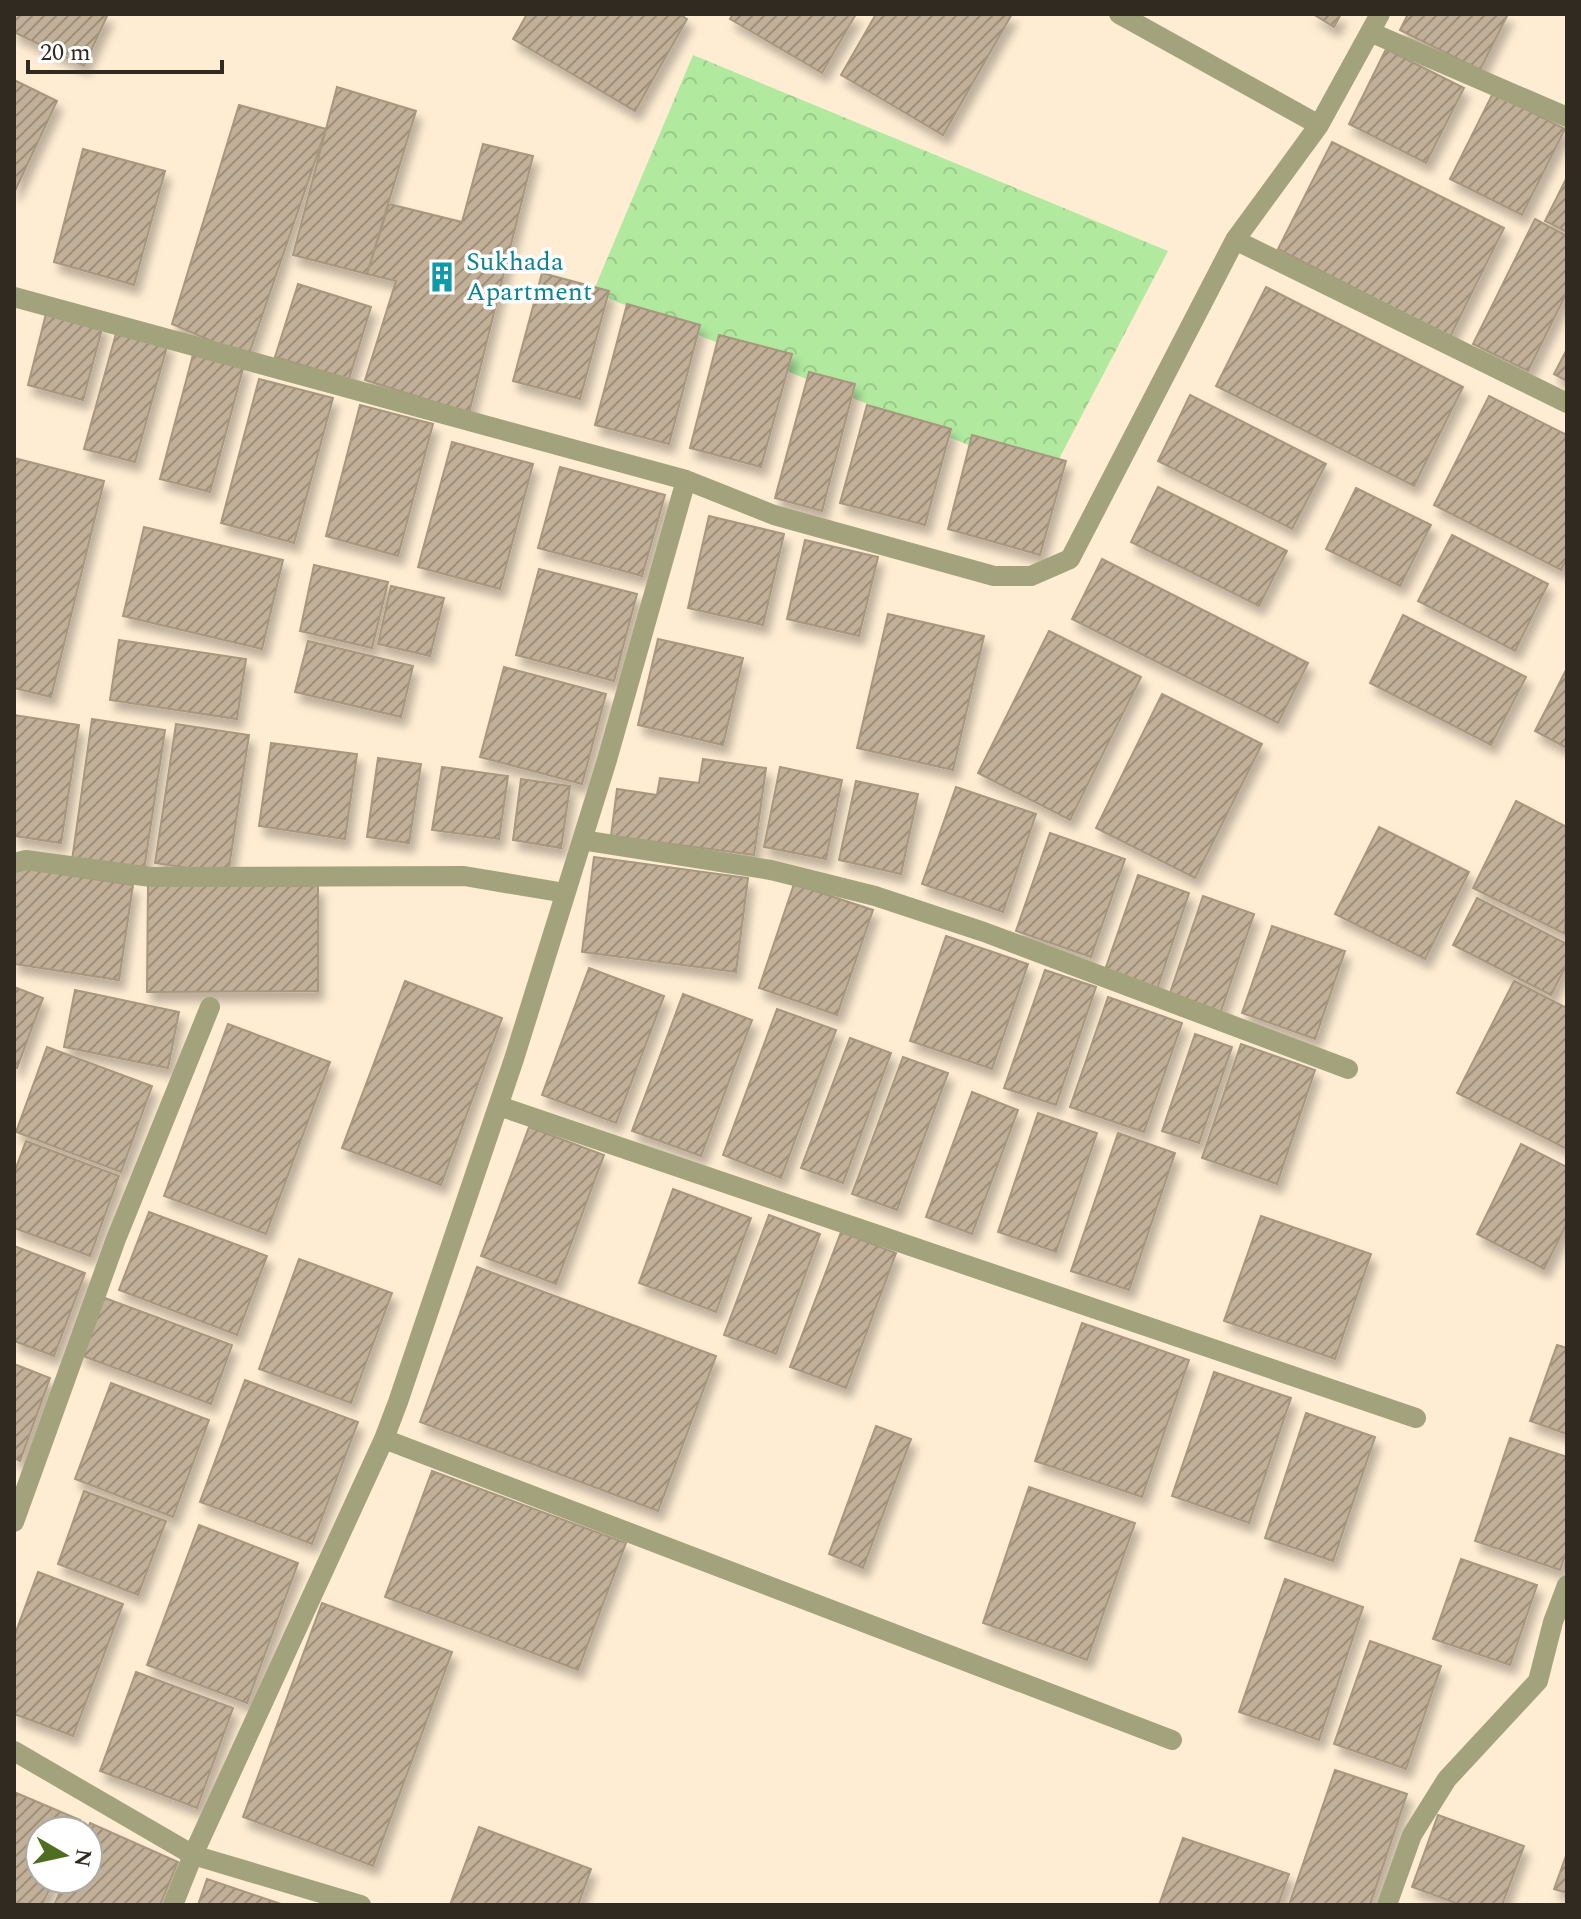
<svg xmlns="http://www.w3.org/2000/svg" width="1581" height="1919" font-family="Spectral,serif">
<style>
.park{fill:url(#park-crowns)}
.building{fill:url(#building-hatch);stroke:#a8977f;stroke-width:2;filter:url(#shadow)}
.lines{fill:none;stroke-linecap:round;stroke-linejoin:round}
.street{stroke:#a2a37d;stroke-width:20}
.labels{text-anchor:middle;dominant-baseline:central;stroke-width:7;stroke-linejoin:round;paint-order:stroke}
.culture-label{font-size:26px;fill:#0d838f;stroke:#fff;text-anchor:start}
</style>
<defs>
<pattern id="park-crowns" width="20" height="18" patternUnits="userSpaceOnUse" patternTransform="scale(2)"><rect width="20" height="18" fill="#b1e99f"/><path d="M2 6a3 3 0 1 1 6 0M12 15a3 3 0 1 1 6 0" fill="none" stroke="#99c889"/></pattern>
<pattern id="building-hatch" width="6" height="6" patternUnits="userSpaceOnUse" patternTransform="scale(2)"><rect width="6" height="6" fill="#c1af97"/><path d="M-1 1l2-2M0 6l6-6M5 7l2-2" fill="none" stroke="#9d8f7b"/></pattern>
<filter id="shadow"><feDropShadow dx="5" dy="9" stdDeviation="4" flood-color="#0004"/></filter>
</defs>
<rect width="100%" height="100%" fill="#ffedd3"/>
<path class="park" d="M 693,55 L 1168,251 L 1049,478 L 593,292 Z"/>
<path class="building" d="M 14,14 L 108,14 L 84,66 L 14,32 Z
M 527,14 L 679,14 L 687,19 L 635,111 L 513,39 Z
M 733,14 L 856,14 L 822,73 L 730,19 Z
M 876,14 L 1012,14 L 943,135 L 841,75 Z
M 1313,14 L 1341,14 L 1334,27 Z
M 1408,14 L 1508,14 L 1480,70 L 1400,30 Z
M 1386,49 L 1464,88 L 1426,163 L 1349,124 Z
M 14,80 L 57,101 L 14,193 Z
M 337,87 L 416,111 L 367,274 L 293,255 Z
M 1493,93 L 1565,129 L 1522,215 L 1450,179 Z
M 239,105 L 326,129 L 248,357 L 172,324 Z
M 1332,142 L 1504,228 L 1450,337 L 1278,249 Z
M 483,144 L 533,156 L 469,413 L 365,380 L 396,281 L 367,274 L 389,204 L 462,222 Z
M 83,149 L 165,171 L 134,285 L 54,262 Z
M 1567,177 L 1567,232 L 1545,221 Z
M 1535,219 L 1567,236 L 1567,292 L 1528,371 L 1473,344 Z
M 542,273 L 609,291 L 580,399 L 513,381 Z
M 298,284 L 371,307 L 349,379 L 275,357 Z
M 1266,287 L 1463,387 L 1414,486 L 1216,386 Z
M 627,304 L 700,325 L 669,444 L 595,425 Z
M 47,310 L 103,325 L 83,400 L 28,385 Z
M 117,330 L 168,343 L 135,462 L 84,449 Z
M 719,335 L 792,354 L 761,467 L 690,448 Z
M 1567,349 L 1567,381 L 1554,374 Z
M 194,351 L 244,365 L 210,492 L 160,479 Z
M 809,372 L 855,384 L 822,511 L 775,498 Z
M 259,379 L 333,398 L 294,543 L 221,523 Z
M 1190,395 L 1326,464 L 1292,529 L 1158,461 Z
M 1489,396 L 1567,435 L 1567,558 L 1561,570 L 1434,505 Z
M 360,405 L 433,424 L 398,556 L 326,536 Z
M 867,405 L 951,429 L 925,525 L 840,503 Z
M 972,435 L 1066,461 L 1040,555 L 948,529 Z
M 452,442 L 533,464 L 500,589 L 418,567 Z
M 14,458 L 104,481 L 51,697 L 14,688 Z
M 560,467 L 665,495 L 642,576 L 538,548 Z
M 1158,487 L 1287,551 L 1259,606 L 1131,542 Z
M 1356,488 L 1431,525 L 1400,586 L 1326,549 Z
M 709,516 L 784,534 L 763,625 L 688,608 Z
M 144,527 L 283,560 L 262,649 L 123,616 Z
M 1452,535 L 1548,584 L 1515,651 L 1418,601 Z
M 805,540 L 878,557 L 859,636 L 787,619 Z
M 1102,559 L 1308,663 L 1278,723 L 1072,619 Z
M 314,565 L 388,582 L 372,648 L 300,631 Z
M 539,569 L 637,594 L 614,681 L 516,655 Z
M 391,586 L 444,598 L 430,656 L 378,644 Z
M 888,614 L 984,636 L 953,770 L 857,748 Z
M 1403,615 L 1526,677 L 1491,745 L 1370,683 Z
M 1049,631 L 1141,677 L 1070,820 L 978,773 Z
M 658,639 L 743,658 L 723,745 L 638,725 Z
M 119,640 L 246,659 L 237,719 L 110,700 Z
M 308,641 L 413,666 L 401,717 L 295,692 Z
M 504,667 L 606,694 L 582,784 L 480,757 Z
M 1566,670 L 1567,671 L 1567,748 L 1535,731 Z
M 1162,694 L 1262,744 L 1195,878 L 1096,828 Z
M 14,715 L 79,725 L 61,843 L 14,836 Z
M 92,719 L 165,730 L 144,870 L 72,860 Z
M 176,724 L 249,735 L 228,874 L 155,863 Z
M 271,743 L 357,754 L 345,839 L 259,826 Z
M 378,758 L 421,764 L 409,843 L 367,837 Z
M 703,759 L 766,768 L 754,855 L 611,836 L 617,789 L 657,795 L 660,778 L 699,783 Z
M 442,767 L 508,776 L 499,839 L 432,830 Z
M 780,767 L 842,780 L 826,859 L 764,847 Z
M 521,779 L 570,786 L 561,848 L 513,840 Z
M 856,781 L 918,794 L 901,874 L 839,860 Z
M 956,787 L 1036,814 L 1003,912 L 922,884 Z
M 1516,801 L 1567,827 L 1565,934 L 1473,888 Z
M 1379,827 L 1469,872 L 1425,959 L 1335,914 Z
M 1050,833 L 1125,859 L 1091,957 L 1016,931 Z
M 594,857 L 748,878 L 736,972 L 582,952 Z
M 15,867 L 133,885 L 119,980 L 14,964 Z
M 1138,875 L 1189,893 L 1157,989 L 1105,970 Z
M 794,884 L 873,910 L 837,1015 L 759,988 Z
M 148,886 L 318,886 L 318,991 L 147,992 Z
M 1203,896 L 1254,914 L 1220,1014 L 1169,996 Z
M 1477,898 L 1567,944 L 1567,964 L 1551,995 L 1453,945 Z
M 1272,926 L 1345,951 L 1315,1039 L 1242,1013 Z
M 946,936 L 1028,964 L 992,1069 L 910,1041 Z
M 589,968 L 664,996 L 616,1123 L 542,1095 Z
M 1045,970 L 1096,987 L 1056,1105 L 1004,1088 Z
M 405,981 L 502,1018 L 441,1185 L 342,1148 Z
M 1514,981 L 1567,1008 L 1567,1149 L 1457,1093 Z
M 14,987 L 43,998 L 17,1068 L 14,1067 Z
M 75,990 L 179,1012 L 168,1068 L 64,1047 Z
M 683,994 L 752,1020 L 701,1156 L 632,1131 Z
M 1108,997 L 1182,1023 L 1144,1132 L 1070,1107 Z
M 777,1009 L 836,1030 L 781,1178 L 723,1155 Z
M 228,1024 L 330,1062 L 266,1234 L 164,1196 Z
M 1195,1034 L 1232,1047 L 1199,1143 L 1162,1131 Z
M 850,1038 L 891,1053 L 843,1183 L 801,1168 Z
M 1241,1044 L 1315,1070 L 1277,1184 L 1202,1158 Z
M 47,1047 L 152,1086 L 121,1172 L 16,1132 Z
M 903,1057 L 948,1073 L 897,1210 L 852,1194 Z
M 972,1092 L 1018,1110 L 972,1234 L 926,1217 Z
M 1038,1113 L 1097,1133 L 1056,1252 L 998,1232 Z
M 529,1127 L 604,1155 L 556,1284 L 481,1256 Z
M 1118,1133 L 1175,1153 L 1129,1290 L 1071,1271 Z
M 26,1141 L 119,1176 L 90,1256 L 14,1228 L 14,1173 Z
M 1521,1144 L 1567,1167 L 1567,1223 L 1544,1269 L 1477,1234 Z
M 673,1189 L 751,1218 L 716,1312 L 639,1283 Z
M 149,1212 L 267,1256 L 237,1335 L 119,1290 Z
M 769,1215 L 820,1234 L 776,1354 L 724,1335 Z
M 1261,1216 L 1371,1254 L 1335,1359 L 1224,1321 Z
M 841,1232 L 896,1253 L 846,1388 L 790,1367 Z
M 14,1246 L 85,1273 L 54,1356 L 14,1341 Z
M 299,1259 L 392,1293 L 351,1403 L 259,1369 Z
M 477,1267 L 716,1356 L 658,1511 L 420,1422 Z
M 102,1297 L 232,1345 L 211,1404 L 80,1355 Z
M 1082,1323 L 1189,1360 L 1142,1497 L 1035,1461 Z
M 1557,1345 L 1567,1348 L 1567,1434 L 1530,1421 Z
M 14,1364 L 50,1378 L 20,1461 L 14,1458 Z
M 1214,1372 L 1291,1398 L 1249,1523 L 1172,1496 Z
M 245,1380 L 358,1422 L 312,1544 L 200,1502 Z
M 111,1383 L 209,1420 L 173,1517 L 75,1479 Z
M 1306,1413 L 1375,1437 L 1333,1561 L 1265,1538 Z
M 876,1426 L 911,1439 L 863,1568 L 829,1554 Z
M 1510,1438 L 1567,1457 L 1567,1550 L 1560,1570 L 1475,1541 Z
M 432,1471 L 626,1543 L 578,1670 L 385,1597 Z
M 1029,1487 L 1135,1523 L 1087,1660 L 983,1623 Z
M 84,1491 L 166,1521 L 138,1595 L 58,1564 Z
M 199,1525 L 298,1563 L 247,1703 L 147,1665 Z
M 1461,1559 L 1537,1585 L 1510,1665 L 1433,1639 Z
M 38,1572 L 123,1604 L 73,1736 L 14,1714 L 14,1637 Z
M 1285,1579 L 1363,1607 L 1319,1740 L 1239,1712 Z
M 322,1603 L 452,1652 L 373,1866 L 243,1817 Z
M 1370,1641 L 1441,1666 L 1406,1769 L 1334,1744 Z
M 136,1672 L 233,1708 L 197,1808 L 100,1771 Z
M 1335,1770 L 1407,1794 L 1370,1905 L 1289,1905 Z
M 14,1792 L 80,1820 L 75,1831 L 40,1831 L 40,1879 L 54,1879 L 42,1905 L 14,1903 Z
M 1438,1815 L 1524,1846 L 1502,1905 L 1461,1905 L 1412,1887 Z
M 90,1823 L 178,1862 L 160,1905 L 54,1905 L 66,1879 L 88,1879 L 87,1831 Z
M 479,1827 L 591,1869 L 578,1905 L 450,1905 Z
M 1183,1838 L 1289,1874 L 1278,1905 L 1159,1905 Z
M 1567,1853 L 1567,1893 L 1554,1889 Z
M 207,1879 L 284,1905 L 198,1905 Z"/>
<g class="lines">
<path class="street" d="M 1119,14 L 1319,125
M 1370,32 L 1567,117
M 1235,240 L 1567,403
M 14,297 L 686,480 L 774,515 L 994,576 L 1031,576 L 1070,559 L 1235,240 L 1319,125 L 1380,14
M 582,840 L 771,870 L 875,896 L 984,932 L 1348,1069
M 14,863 L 26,860 L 151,877 L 464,876 L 565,893
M 499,1106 L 1416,1418
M 384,1439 L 1172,1740
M 14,1522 L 116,1239 L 210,1007
M 14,1751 L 193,1855 L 361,1905
M 173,1905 L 193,1855 L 384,1439 L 398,1402 L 514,1059 L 607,760 L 686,480
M 1387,1905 L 1412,1835 L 1447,1779 L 1538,1681 L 1553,1622 L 1567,1585"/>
</g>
<defs>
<g id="building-bare" transform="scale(2.4)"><path d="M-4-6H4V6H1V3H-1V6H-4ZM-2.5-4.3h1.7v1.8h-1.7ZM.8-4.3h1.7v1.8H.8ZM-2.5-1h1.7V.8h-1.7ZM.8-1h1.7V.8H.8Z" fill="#0f9aa8" stroke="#fff" stroke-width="2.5" paint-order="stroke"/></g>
</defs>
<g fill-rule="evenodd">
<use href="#building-bare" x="442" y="277"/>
</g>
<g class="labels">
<g class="culture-label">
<text x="466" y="262">Sukhada<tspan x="466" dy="30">Apartment</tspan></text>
</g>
</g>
<rect width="1581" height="1919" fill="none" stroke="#312a20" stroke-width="32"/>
<g transform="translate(64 1855) rotate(99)"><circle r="38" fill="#ffffff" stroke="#adaaa6" stroke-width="2"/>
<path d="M0-6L14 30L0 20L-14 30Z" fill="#506e22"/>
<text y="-12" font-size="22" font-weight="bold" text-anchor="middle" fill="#312a20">N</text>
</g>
<path d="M28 60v12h194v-12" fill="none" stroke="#312a20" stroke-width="4"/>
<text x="40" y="60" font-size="24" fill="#312a20" stroke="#ffffff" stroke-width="6" paint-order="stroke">20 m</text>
</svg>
